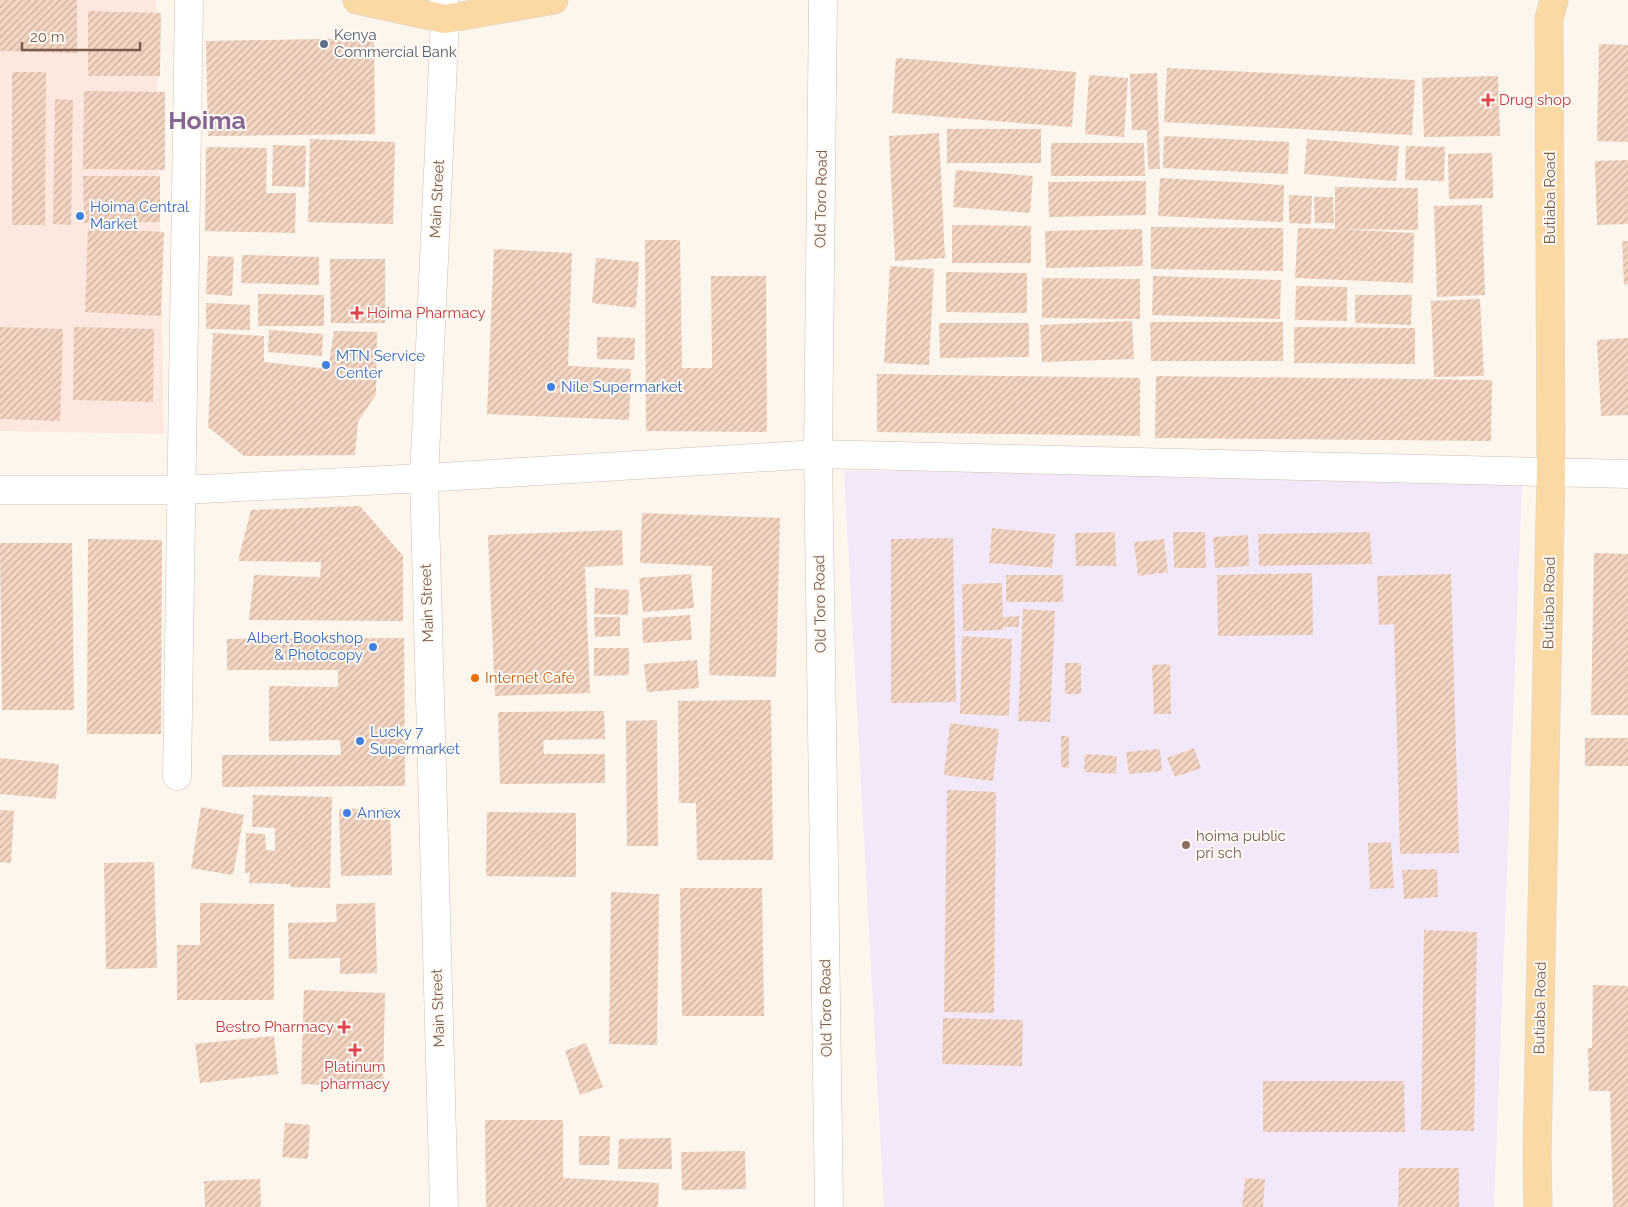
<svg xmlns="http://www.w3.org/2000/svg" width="1628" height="1207" font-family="Raleway,sans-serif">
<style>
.commercial{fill:#fde8e0}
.education{fill:#f3e8fa}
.building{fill:url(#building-hatch)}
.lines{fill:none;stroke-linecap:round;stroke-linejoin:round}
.minor-casing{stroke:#d1beb0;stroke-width:29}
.tertiary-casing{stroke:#d1beb0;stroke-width:29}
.primary-casing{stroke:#dad1cd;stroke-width:29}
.minor{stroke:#fff;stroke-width:28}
.tertiary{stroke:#fff;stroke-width:28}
.primary{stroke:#fbd9a5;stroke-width:28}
.service-dot{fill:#5c6f8a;stroke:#fffaf3;stroke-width:2}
.health-dot{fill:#e0444e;stroke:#fffaf3;stroke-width:2}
.shop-dot{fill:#3f7fe0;stroke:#fffaf3;stroke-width:2}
.food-dot{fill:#e8710a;stroke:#fffaf3;stroke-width:2}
.education-dot{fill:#8d6e63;stroke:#fffaf3;stroke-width:2}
.labels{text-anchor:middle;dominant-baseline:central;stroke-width:4;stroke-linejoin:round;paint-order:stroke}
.service-label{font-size:15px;fill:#4e5e75;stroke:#fffaf3;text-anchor:start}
.health-label{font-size:15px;fill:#be3a42;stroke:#fffaf3;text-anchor:start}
.street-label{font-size:15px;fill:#7a5c4d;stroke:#fffaf3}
.shop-label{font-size:15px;fill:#366cbe;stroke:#fffaf3;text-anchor:start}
.food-label{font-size:15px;fill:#c56008;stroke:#fffaf3;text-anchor:start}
.education-label{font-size:15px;fill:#785e54;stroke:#fffaf3;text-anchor:start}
.town-label{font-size:25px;font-weight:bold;fill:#846695;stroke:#fffaf3}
</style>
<defs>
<pattern id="building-hatch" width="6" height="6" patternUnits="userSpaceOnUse" patternTransform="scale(1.25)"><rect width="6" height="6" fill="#f3d5c3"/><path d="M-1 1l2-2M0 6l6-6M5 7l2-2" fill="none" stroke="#cab0a1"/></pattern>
</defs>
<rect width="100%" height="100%" fill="#fdf6ec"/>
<path class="commercial" d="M 0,0 L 156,0 L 164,434 L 0,431 Z"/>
<path class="education" d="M 1158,470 L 1522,484 L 1494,1207 L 884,1207 L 844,471 Z"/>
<path class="building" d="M 0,0 L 77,0 L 77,53 L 0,51 Z
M 88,11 L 161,13 L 160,76 L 88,76 Z
M 374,38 L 375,134 L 208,136 L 206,41 Z
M 1599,44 L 1628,45 L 1628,142 L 1597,141 Z
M 896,58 L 1076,72 L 1072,127 L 892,113 Z
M 1167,68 L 1415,80 L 1412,135 L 1164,122 Z
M 12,72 L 46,72 L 45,225 L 12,225 Z
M 1157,73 L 1160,169 L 1148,169 L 1147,130 L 1132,130 L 1130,74 Z
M 1089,75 L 1128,78 L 1124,137 L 1085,134 Z
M 1498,76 L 1500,136 L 1424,137 L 1422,78 Z
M 84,91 L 165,92 L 165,170 L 83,169 Z
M 55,99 L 73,100 L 71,225 L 53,224 Z
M 947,129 L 1041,129 L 1041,163 L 947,163 Z
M 939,133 L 945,258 L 895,261 L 889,136 Z
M 1164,136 L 1289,142 L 1288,174 L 1163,168 Z
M 310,139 L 395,142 L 393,224 L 308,222 Z
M 1307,139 L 1399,146 L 1396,181 L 1304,174 Z
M 1051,143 L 1144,143 L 1145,176 L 1051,176 Z
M 273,145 L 306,146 L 305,187 L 272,186 Z
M 1406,146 L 1445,147 L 1444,181 L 1405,180 Z
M 206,147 L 267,148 L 266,193 L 296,193 L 295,233 L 205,231 Z
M 1492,153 L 1493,198 L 1449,199 L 1448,154 Z
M 1628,160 L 1628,224 L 1597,225 L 1595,161 Z
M 956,170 L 1033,176 L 1030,213 L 953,207 Z
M 83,176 L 160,176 L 160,222 L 84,223 Z
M 1160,178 L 1284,185 L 1283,222 L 1158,216 Z
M 1146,181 L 1146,215 L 1049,217 L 1048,182 Z
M 1335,187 L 1418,188 L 1418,230 L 1338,229 L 1414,233 L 1413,283 L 1295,278 L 1298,228 L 1335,229 Z
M 1289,195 L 1312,196 L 1311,224 L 1289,223 Z
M 1314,197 L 1333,197 L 1334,223 L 1315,223 Z
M 1482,205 L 1485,295 L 1437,297 L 1434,206 Z
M 952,225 L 1031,226 L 1031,263 L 952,263 Z
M 1151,227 L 1283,228 L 1283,271 L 1151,269 Z
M 88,228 L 164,232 L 161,316 L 85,312 Z
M 1142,229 L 1143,266 L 1046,268 L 1045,231 Z
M 645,240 L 680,240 L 682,368 L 712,368 L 711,276 L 766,276 L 767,432 L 646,431 Z
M 1622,241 L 1628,241 L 1628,284 L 1624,285 Z
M 494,249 L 572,253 L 568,366 L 631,369 L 629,420 L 487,414 Z
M 242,255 L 319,257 L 319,285 L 241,283 Z
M 208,256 L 234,257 L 232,296 L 206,294 Z
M 596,258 L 639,262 L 636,308 L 592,303 Z
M 330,259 L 385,259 L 385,323 L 331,323 Z
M 890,266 L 934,269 L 929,365 L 884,363 Z
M 946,272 L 1027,273 L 1027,313 L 946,312 Z
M 1153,276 L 1281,280 L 1280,319 L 1152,315 Z
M 1042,278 L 1140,279 L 1140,319 L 1042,318 Z
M 1296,286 L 1347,287 L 1347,321 L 1295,320 Z
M 258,294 L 324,295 L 324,326 L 258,326 Z
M 1355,295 L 1412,295 L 1411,325 L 1355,323 Z
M 1480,299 L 1484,376 L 1434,377 L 1431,301 Z
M 206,303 L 250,305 L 250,330 L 206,329 Z
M 1132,321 L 1134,359 L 1042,362 L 1040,325 Z
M 1150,322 L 1283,322 L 1283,361 L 1151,361 Z
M 939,323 L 1029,323 L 1029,357 L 940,358 Z
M 0,327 L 63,329 L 60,421 L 0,419 Z
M 74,327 L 154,329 L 153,402 L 73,400 Z
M 1294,327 L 1415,328 L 1415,364 L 1294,363 Z
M 269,330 L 323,334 L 322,356 L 268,352 Z
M 334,331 L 377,332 L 376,394 L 358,422 L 355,455 L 244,456 L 208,427 L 213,333 L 264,336 L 264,362 L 328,369 Z
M 597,337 L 635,338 L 634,360 L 597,359 Z
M 1628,338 L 1628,415 L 1601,416 L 1597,340 Z
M 877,374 L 1140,378 L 1140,436 L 877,432 Z
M 1156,376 L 1492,380 L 1491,441 L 1155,438 Z
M 360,506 L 403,556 L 403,621 L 249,620 L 254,575 L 320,577 L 321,562 L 238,561 L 251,510 Z
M 642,513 L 780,518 L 776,677 L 709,675 L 712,566 L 640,563 Z
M 992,528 L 1055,534 L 1052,568 L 989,563 Z
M 622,530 L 623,565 L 585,567 L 590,693 L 495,696 L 488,535 Z
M 1115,532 L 1116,566 L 1076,566 L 1075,533 Z
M 1173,532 L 1205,532 L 1206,568 L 1174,568 Z
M 1370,532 L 1372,564 L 1259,566 L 1258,534 Z
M 1248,535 L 1249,566 L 1215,568 L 1213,537 Z
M 953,538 L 956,702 L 891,703 L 891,539 Z
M 88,539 L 162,540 L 161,734 L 87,734 Z
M 1164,539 L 1168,572 L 1138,576 L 1134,542 Z
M 0,543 L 72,543 L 74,710 L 2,710 Z
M 1594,553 L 1628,554 L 1628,715 L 1591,715 Z
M 1312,573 L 1313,635 L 1218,636 L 1217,575 Z
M 691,574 L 694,608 L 643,612 L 639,578 Z
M 1451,574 L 1459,853 L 1400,854 L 1394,624 L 1379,625 L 1377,576 Z
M 1006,575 L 1063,575 L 1063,602 L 1006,602 Z
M 1002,583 L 1003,617 L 1019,616 L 1019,627 L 1003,627 L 1003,630 L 963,631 L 962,584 Z
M 595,588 L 629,590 L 628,615 L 594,614 Z
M 1023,609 L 1055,611 L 1050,722 L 1018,721 Z
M 690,615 L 692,640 L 643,643 L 642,618 Z
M 594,617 L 620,617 L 620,636 L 595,637 Z
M 962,636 L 1012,639 L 1009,716 L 960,714 Z
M 404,638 L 405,786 L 222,787 L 222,755 L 341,755 L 340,740 L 269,741 L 269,686 L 338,687 L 338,670 L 227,670 L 227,639 Z
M 594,648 L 629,648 L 629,675 L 594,676 Z
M 697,660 L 699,688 L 647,692 L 644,664 Z
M 1065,663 L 1081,663 L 1081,694 L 1065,694 Z
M 1170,664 L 1171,714 L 1154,714 L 1152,665 Z
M 771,700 L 773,860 L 697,860 L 696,803 L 679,803 L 678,701 Z
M 604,711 L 605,739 L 543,740 L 544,754 L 605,754 L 605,783 L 500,784 L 498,712 Z
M 657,720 L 658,846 L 627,846 L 626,721 Z
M 950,723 L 999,729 L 993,781 L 944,775 Z
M 1061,736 L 1069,736 L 1069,768 L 1061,767 Z
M 1585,738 L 1628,738 L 1628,766 L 1585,766 Z
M 1194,748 L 1201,768 L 1175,777 L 1167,758 Z
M 1160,749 L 1162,771 L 1129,774 L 1126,752 Z
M 1085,754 L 1117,756 L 1116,774 L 1084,772 Z
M 0,758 L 59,764 L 56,799 L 0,794 Z
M 947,790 L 996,792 L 994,1013 L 944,1012 Z
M 253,795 L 332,797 L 330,888 L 291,887 L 290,884 L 249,883 L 250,873 L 245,873 L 246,833 L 265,834 L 266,850 L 275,851 L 275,828 L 252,827 Z
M 201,807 L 244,815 L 233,875 L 191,868 Z
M 390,808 L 392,875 L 341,876 L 339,809 Z
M 0,810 L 14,811 L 11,863 L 0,862 Z
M 487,812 L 576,813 L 576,877 L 486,876 Z
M 1391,842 L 1394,888 L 1370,889 L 1368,843 Z
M 154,862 L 157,968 L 106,969 L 104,863 Z
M 1437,869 L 1438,897 L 1404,899 L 1402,870 Z
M 680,888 L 762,888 L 764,1016 L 682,1016 Z
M 611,892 L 659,894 L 657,1045 L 609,1044 Z
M 200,903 L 274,904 L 274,1000 L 177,1000 L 177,945 L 200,945 Z
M 375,903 L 377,973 L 340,974 L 340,958 L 289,959 L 288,923 L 337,922 L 336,904 Z
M 1424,930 L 1477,932 L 1474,1131 L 1421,1130 Z
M 1593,985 L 1628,986 L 1628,1207 L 1613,1207 L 1610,1091 L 1589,1091 L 1588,1048 L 1592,1048 Z
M 304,990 L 385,993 L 383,1087 L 301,1084 Z
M 943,1018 L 1023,1020 L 1022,1066 L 942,1064 Z
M 274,1036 L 278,1074 L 200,1083 L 195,1044 Z
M 586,1043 L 603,1087 L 580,1095 L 565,1051 Z
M 1263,1081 L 1404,1081 L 1405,1132 L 1263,1132 Z
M 485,1120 L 563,1120 L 563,1178 L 659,1183 L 658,1207 L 486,1207 Z
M 285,1123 L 310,1125 L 308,1159 L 282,1157 Z
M 579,1136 L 610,1136 L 609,1165 L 579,1165 Z
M 671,1138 L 672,1169 L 618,1169 L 619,1139 Z
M 745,1151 L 746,1189 L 682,1190 L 681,1152 Z
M 1399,1168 L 1459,1168 L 1459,1207 L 1398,1207 Z
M 1245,1178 L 1265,1179 L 1263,1207 L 1242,1207 Z
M 260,1179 L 261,1207 L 205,1207 L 204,1181 Z"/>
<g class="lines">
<g class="minor-casing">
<path id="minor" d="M 823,0 L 818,454 L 829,1207
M 0,490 L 182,490 L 424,478 L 818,454 L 1628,474
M 177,776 L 189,0"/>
</g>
<g class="tertiary-casing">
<path id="tertiary" d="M 444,1207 L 424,478 L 445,19 L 444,0"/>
</g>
<g class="primary-casing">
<path id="primary" d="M 357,0 L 445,19 L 554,0
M 1538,1207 L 1537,1155 L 1551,471 L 1549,19 L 1554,0"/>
</g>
<use href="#minor" class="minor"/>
<use href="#tertiary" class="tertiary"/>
<use href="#primary" class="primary"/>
</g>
<circle class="service-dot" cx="324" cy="44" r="5"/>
<g class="health-dot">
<path d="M1485.5 92.5h5v5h5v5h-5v5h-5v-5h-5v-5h5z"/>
<path d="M354.5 305.5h5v5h5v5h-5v5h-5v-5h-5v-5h5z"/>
<path d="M341.5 1019.5h5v5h5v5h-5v5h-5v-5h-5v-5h5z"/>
<path d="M352.5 1042.5h5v5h5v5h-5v5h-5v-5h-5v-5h5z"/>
</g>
<g class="shop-dot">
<circle cx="80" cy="216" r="5"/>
<circle cx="326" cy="365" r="5"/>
<circle cx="551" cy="387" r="5"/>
<circle cx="373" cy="647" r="5"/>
<circle cx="360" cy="741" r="5"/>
<circle cx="347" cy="813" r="5"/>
</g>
<circle class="food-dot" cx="475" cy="678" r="5"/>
<circle class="education-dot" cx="1186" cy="845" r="5"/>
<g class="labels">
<g class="service-label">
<text x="334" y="35">Kenya<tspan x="334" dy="17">Commercial Bank</tspan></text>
</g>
<g class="health-label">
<text x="1499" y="100">Drug shop</text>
<text x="367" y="313">Hoima Pharmacy</text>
<text x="334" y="1027" text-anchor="end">Bestro Pharmacy</text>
<text x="355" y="1067" text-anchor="middle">Platinum<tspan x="355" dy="17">pharmacy</tspan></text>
</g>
<g class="street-label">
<text transform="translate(1550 198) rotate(-90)">Butiaba Road</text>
<text transform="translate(437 199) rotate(-87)">Main Street</text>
<text transform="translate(821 199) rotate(-89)">Old Toro Road</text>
<text transform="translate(427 603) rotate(-92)">Main Street</text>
<text transform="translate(1549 603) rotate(-89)">Butiaba Road</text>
<text transform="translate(820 604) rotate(-91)">Old Toro Road</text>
<text transform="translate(438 1008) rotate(-92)">Main Street</text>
<text transform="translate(826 1008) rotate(-91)">Old Toro Road</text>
<text transform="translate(1540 1008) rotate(-89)">Butiaba Road</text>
</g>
<g class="shop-label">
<text x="90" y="207">Hoima Central<tspan x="90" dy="17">Market</tspan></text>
<text x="336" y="356">MTN Service<tspan x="336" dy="17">Center</tspan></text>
<text x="561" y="387">Nile Supermarket</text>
<text x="363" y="638" text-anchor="end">Albert Bookshop<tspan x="363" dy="17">&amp; Photocopy</tspan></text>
<text x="370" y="732">Lucky 7<tspan x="370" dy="17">Supermarket</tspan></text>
<text x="357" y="813">Annex</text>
</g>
<g class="food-label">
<text x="485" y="678">Internet Café</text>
</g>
<g class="education-label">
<text x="1196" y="836">hoima public<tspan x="1196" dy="17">pri sch</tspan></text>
</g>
<g class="town-label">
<text x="207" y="120">Hoima</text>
</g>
</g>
<path d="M22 42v8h118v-8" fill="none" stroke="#7a5c4d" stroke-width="2.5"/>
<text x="30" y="42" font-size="15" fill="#7a5c4d" stroke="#fffaf3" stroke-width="4" paint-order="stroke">20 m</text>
</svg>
